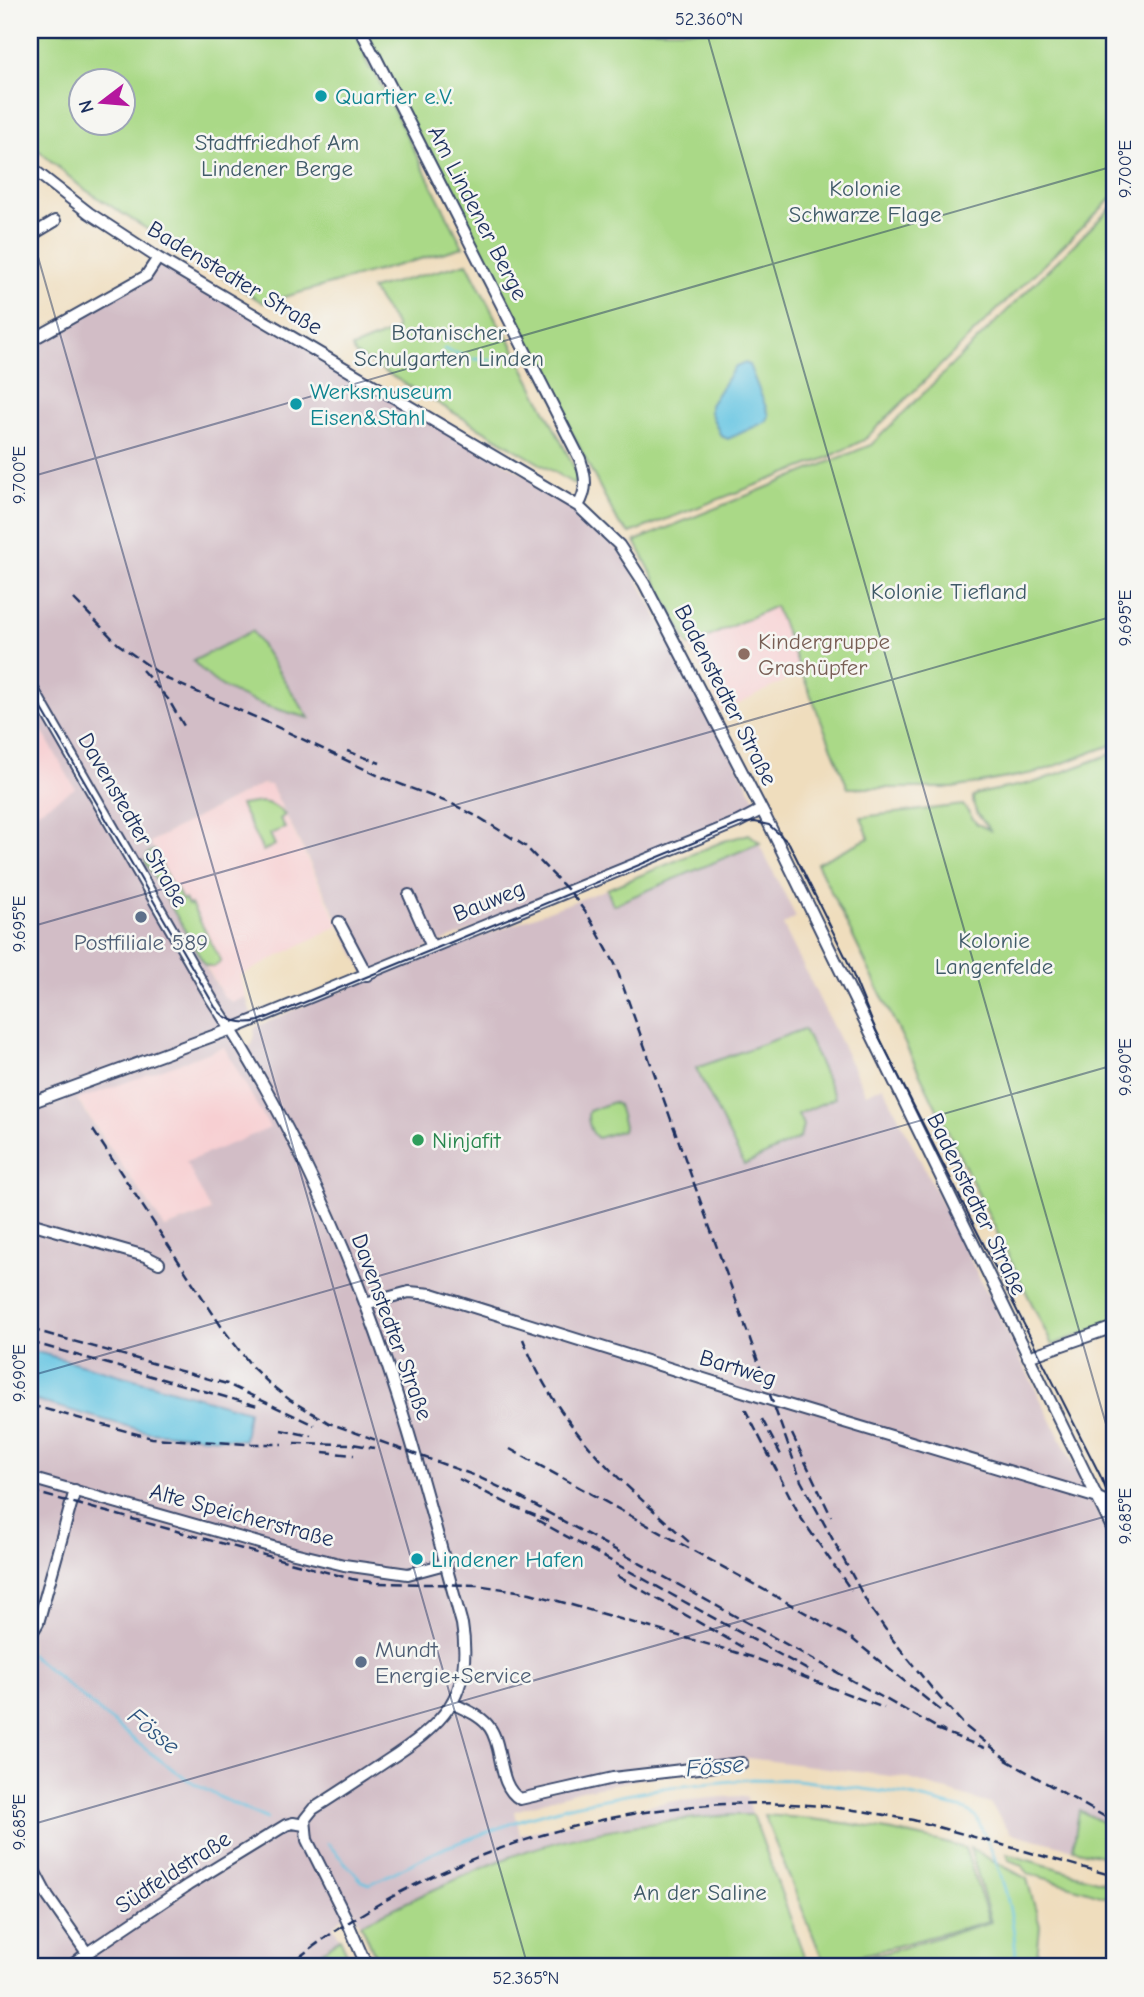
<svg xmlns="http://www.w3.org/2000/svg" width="1144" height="1997" font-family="'Comic Neue',sans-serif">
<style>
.built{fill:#f7cfd2}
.industrial{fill:#d2bdc6;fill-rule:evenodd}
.green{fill:#aad987;stroke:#628472;stroke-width:2;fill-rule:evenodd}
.water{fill:#64c4e2;stroke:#407aa0;stroke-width:2}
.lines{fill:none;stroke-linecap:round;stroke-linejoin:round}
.stream{stroke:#64c4e2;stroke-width:2.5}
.minor-casing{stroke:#3b496c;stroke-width:14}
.minor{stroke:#fff;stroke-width:10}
.tram{stroke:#1b2f5e;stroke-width:2}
.rail{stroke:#1b2f5e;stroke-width:2.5;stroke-dasharray:10 5;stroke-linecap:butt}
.ticks{fill:none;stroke:#1b2f5e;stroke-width:2;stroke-opacity:0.45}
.culture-dot{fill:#0f9aa8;stroke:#f6f6f2;stroke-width:2.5}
.education-dot{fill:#8d6e63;stroke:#f6f6f2;stroke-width:2.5}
.service-dot{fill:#5c6f8a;stroke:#f6f6f2;stroke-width:2.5}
.leisure-dot{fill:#2e9e5b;stroke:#f6f6f2;stroke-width:2.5}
.labels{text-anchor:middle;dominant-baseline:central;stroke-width:5;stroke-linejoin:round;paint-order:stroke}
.culture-label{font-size:23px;fill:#0d838f;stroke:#f6f6f2;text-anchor:start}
.park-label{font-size:23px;fill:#3f5a68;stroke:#f6f6f2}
.street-label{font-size:23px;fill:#1b2f5e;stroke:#f6f6f2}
.education-label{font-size:23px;fill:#785e54;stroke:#f6f6f2;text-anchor:start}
.service-label{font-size:23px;fill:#4e5e75;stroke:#f6f6f2}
.leisure-label{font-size:23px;fill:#27864d;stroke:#f6f6f2;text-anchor:start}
.water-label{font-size:24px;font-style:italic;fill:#2d547f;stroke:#f6f6f2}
.neatline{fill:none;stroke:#1b2f5e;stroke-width:2.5}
.ticks-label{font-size:18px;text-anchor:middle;fill:#1b2f5e}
</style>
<rect width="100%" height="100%" fill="#f6f6f2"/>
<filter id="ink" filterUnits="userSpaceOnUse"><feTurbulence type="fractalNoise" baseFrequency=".0143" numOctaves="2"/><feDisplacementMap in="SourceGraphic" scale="14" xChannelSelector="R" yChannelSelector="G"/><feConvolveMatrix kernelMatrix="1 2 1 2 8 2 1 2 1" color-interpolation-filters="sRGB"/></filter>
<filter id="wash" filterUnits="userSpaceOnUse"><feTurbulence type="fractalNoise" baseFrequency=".00686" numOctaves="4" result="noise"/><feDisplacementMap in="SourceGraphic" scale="28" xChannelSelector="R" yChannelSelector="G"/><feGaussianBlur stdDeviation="1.57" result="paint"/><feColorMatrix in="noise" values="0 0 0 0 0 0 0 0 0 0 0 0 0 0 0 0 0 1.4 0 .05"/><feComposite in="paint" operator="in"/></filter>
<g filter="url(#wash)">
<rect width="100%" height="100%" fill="#efddbd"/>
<path class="built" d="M 775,605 L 802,672 L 723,712 L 689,646 Z
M 30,710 L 76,789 L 30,816 Z
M 262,784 L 271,785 L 339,925 L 240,976 L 246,997 L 232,1002 L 224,997 L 206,965 L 221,960 L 191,904 L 188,905 L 173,889 L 150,842 Z
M 224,1047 L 271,1129 L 187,1162 L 211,1211 L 165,1228 L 77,1099 Z"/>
<path class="industrial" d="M 158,258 L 578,506 L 619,545 L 761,810 L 365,974 L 271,785 L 262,784 L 150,842 L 173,889 L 176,888 L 182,900 L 185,899 L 188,905 L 191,904 L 221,961 L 214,967 L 206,967 L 224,997 L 232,1002 L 246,997 L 253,1020 L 232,1030 L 243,1049 L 252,1045 L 255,1027 L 298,1008 L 429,956 L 607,889 L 724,841 L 749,834 L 756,838 L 796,917 L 783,925 L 866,1094 L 883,1086 L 1114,1545 L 1114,1828 L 1079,1810 L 1073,1849 L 1011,1833 L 990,1804 L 906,1778 L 748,1758 L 739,1767 L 656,1776 L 577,1791 L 515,1811 L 520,1834 L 667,1802 L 724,1797 L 746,1796 L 753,1815 L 671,1819 L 618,1827 L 556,1842 L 503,1859 L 361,1924 L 353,1910 L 333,1925 L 340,1938 L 301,1967 L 30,1967 L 30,816 L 75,788 L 30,710 L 30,341 L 146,276 ZM 224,1047 L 270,1128 L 186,1162 L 211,1211 L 165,1228 L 77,1100 Z"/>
<path class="green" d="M 30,30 L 354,30 L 366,54 L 365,58 L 370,69 L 373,69 L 463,247 L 263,303 L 81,187 L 30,143 ZM 80,80 L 122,80 L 122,122 L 80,122 Z
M 363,30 L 1104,30 L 1114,35 L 1114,196 L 864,440 L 827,458 L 630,533 L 619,524 Z
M 1114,205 L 1114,744 L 1039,772 L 953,788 L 848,788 L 775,606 L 689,646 L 635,541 L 871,445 Z
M 467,263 L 501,329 L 504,329 L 579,477 L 574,484 L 355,354 L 352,348 L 396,330 L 396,325 L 371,289 Z
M 252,631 L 309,718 C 278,710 244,701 217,683 C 208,677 201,669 193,661 Z
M 1114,753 L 1114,1322 L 1052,1345 L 817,863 L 869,838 L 861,817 L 963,805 L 977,824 L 990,830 C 983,820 972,812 973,797 L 977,794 L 1036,782 Z
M 261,802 C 271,803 278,807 285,815 L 280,819 L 285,828 L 270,834 L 275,845 L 263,851 L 240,805 Z
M 749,834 L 760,843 L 613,905 L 607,889 L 724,841 Z
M 154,850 L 173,889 L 176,888 L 182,900 L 185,899 L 188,905 L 191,904 L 221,961 L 214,967 L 205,965 L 145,862 L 148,853 Z
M 804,1029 L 835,1098 L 798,1114 L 803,1125 L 800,1138 L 744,1165 L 696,1068 Z
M 613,1102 L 618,1105 L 624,1126 L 623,1130 L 598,1138 C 591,1134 586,1119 589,1111 Z
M 1079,1810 L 1114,1828 L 1114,1859 L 1073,1849 Z
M 732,1815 L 753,1815 L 808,1967 L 380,1967 L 361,1924 C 407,1902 454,1879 502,1860 C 575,1831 654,1821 732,1815 Z
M 764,1815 C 836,1820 895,1829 965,1848 L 989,1921 L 825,1965 Z
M 970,1848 L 1027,1879 L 1040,1926 L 1036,1967 L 836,1967 L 991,1922 Z
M 1007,1854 L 1114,1885 L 1114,1899 L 1027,1873 L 1022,1865 L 1009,1860 Z
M 340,1938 L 353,1967 L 301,1967 Z"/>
<path class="water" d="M 745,363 L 749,365 L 769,415 L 767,421 L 728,439 L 721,436 L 710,412 L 710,405 L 734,368 Z
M 30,1350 L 248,1411 L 244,1440 L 148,1432 L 30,1399 Z"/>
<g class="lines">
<path class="stream" d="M 444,349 L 470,358
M 474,359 L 492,360
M 30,1654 L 144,1748 L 183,1777 L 217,1796 L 267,1819
M 327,1843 L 362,1881 L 370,1884 L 444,1848 L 526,1818 L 573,1805 L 663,1788 L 752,1779 L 798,1780 L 907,1795 L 967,1810 L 976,1817 C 1001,1865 1016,1914 1016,1967"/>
</g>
</g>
<g filter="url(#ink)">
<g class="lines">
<g class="minor-casing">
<path id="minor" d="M 361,30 L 372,52
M 374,54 L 580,459 C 586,477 588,489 578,506
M 30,167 L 89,213 L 158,258 L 578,506 L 619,545 L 644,583 L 766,818 L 1114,1532
M 30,236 L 55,221
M 30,341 L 146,276 L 158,258
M 30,684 L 212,1000 C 274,1094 325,1198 365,1303 C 405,1407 432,1516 462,1624 C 474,1697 442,1725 385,1762 C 361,1778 337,1794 313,1809 L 305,1819 L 307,1840 L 345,1916 L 367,1967
M 409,895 L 432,947
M 339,922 L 367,975
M 30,1103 L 232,1029 L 738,822 L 761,810
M 30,1223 L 145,1256 L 159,1263
M 365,1304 L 409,1292 L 432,1294 L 771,1400 L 1098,1498 L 1114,1505
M 1028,1357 L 1114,1327
M 30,1478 L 294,1553 L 344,1565 L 408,1574 L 445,1564
M 30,1636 L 38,1623 L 75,1490
M 452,1703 C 465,1710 481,1715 490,1728 C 504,1748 497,1786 520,1799 L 613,1778 L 742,1763
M 30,1863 L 48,1897 L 87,1953
M 70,1967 L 87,1953 L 188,1885 L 286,1825 L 293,1823 L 304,1825"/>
</g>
<use href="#minor" class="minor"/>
<path class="tram" d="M 30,688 L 215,1007 C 225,1021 242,1025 259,1021 L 739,824 L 755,822 L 769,825 L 789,843 L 847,960 L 876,1031 L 1100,1475 L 1114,1508"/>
<path class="rail" d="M 74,599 L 118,644 L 167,679 L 271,724 L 379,776 L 452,804 L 480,818 L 525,846 L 571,893 L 589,917 L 615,964 L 801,1481 L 869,1606 L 893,1640 L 934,1691 L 965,1726 L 1013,1764
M 142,670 L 168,699 L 184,726
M 347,751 L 380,763
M 93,1130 L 223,1329 L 253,1368 L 271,1385 L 290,1400 L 329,1423 L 476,1476 L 516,1495 L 945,1732
M 30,1329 L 227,1384 L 314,1425
M 523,1339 C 559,1430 618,1479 689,1542
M 30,1342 L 261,1407
M 30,1405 L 152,1438 L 246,1444 L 282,1444
M 745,1409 L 801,1518 L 851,1590
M 762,1419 L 782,1457
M 281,1430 L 312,1436
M 792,1434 L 831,1516
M 294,1443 L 353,1444 L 374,1448
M 510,1449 L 851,1638 L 940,1710
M 323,1452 L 354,1455
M 459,1479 L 510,1505 L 548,1521
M 30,1491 L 352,1579 L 377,1583 L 477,1585 L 530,1593 L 752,1657 L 884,1708
M 537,1520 L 813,1673
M 617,1576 L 742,1647
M 936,1729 L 985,1748
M 1006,1760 L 1114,1822
M 287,1967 C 427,1852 627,1792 808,1805 C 843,1807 879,1814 913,1820 L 1114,1876"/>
</g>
</g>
<path class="ticks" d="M 706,30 L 1114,1452M 30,229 L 528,1967M 30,477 L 1114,166M 30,927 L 1114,616M 30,1376 L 1114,1065M 30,1825 L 1114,1514M 1100,1967 L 1114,1963"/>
<g class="culture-dot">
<circle cx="321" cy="96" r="7"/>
<circle cx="296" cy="404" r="7"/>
<circle cx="417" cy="1559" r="7"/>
</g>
<circle class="education-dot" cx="744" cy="654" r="7"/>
<g class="service-dot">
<circle cx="141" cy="917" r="7"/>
<circle cx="361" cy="1662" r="7"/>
</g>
<circle class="leisure-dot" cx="418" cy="1140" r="7"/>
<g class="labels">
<g class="culture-label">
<text x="335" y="96">Quartier e.V.</text>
<text x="310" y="391">Werksmuseum<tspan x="310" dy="26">Eisen&amp;Stahl</tspan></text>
<text x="431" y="1559">Lindener Hafen</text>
</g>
<g class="park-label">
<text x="277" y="142">Stadtfriedhof Am<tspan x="277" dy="26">Lindener Berge</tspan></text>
<text x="865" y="188">Kolonie<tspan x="865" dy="26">Schwarze Flage</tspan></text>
<text x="449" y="332">Botanischer<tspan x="449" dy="26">Schulgarten Linden</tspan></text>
<text x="949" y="591">Kolonie Tiefland</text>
<text x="994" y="940">Kolonie<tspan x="994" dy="26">Langenfelde</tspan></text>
<text x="700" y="1892">An der Saline</text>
</g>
<g class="street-label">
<text transform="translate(478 213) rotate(63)">Am Lindener Berge</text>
<text transform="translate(235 278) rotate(31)">Badenstedter Straße</text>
<text transform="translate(726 695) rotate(63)">Badenstedter Straße</text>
<text transform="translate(133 820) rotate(60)">Davenstedter Straße</text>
<text transform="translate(489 901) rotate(-22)">Bauweg</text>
<text transform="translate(977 1204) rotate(64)">Badenstedter Straße</text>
<text transform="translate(392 1327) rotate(70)">Davenstedter Straße</text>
<text transform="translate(738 1368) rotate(17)">Bartweg</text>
<text transform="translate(242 1515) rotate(15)">Alte Speicherstraße</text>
<text transform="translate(173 1872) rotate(-33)">Südfeldstraße</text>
</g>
<g class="education-label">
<text x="758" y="641">Kindergruppe<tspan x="758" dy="26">Grashüpfer</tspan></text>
</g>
<g class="service-label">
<text x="141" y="942">Postfiliale 589</text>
<text x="375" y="1649" text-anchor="start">Mundt<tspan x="375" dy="26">Energie+Service</tspan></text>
</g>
<g class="leisure-label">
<text x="432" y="1140">Ninjafit</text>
</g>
<g class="water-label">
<text transform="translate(154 1731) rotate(39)">Fösse</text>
<text transform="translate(715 1766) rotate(-5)">Fösse</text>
</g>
</g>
<rect width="1144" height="1997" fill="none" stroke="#f6f6f2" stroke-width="77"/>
<g transform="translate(102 102) rotate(254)"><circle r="33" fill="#f6f6f2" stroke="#9ea6b7" stroke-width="2"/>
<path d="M0-5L12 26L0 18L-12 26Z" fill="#b5179e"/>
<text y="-10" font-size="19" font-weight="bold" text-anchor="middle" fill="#1b2f5e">N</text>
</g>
<rect x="38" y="38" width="1068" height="1920" class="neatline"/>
<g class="ticks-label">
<text x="709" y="25">52.360°N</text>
<text transform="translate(1125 169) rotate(-90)" y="6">9.700°E</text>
<text transform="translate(19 475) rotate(-90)" y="6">9.700°E</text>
<text transform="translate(1125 618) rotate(-90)" y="6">9.695°E</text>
<text transform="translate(19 924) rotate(-90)" y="6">9.695°E</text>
<text transform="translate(1125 1067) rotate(-90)" y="6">9.690°E</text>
<text transform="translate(19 1373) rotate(-90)" y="6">9.690°E</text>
<text transform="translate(1125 1516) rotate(-90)" y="6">9.685°E</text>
<text transform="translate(19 1822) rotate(-90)" y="6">9.685°E</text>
<text x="526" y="1984">52.365°N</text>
</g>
</svg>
